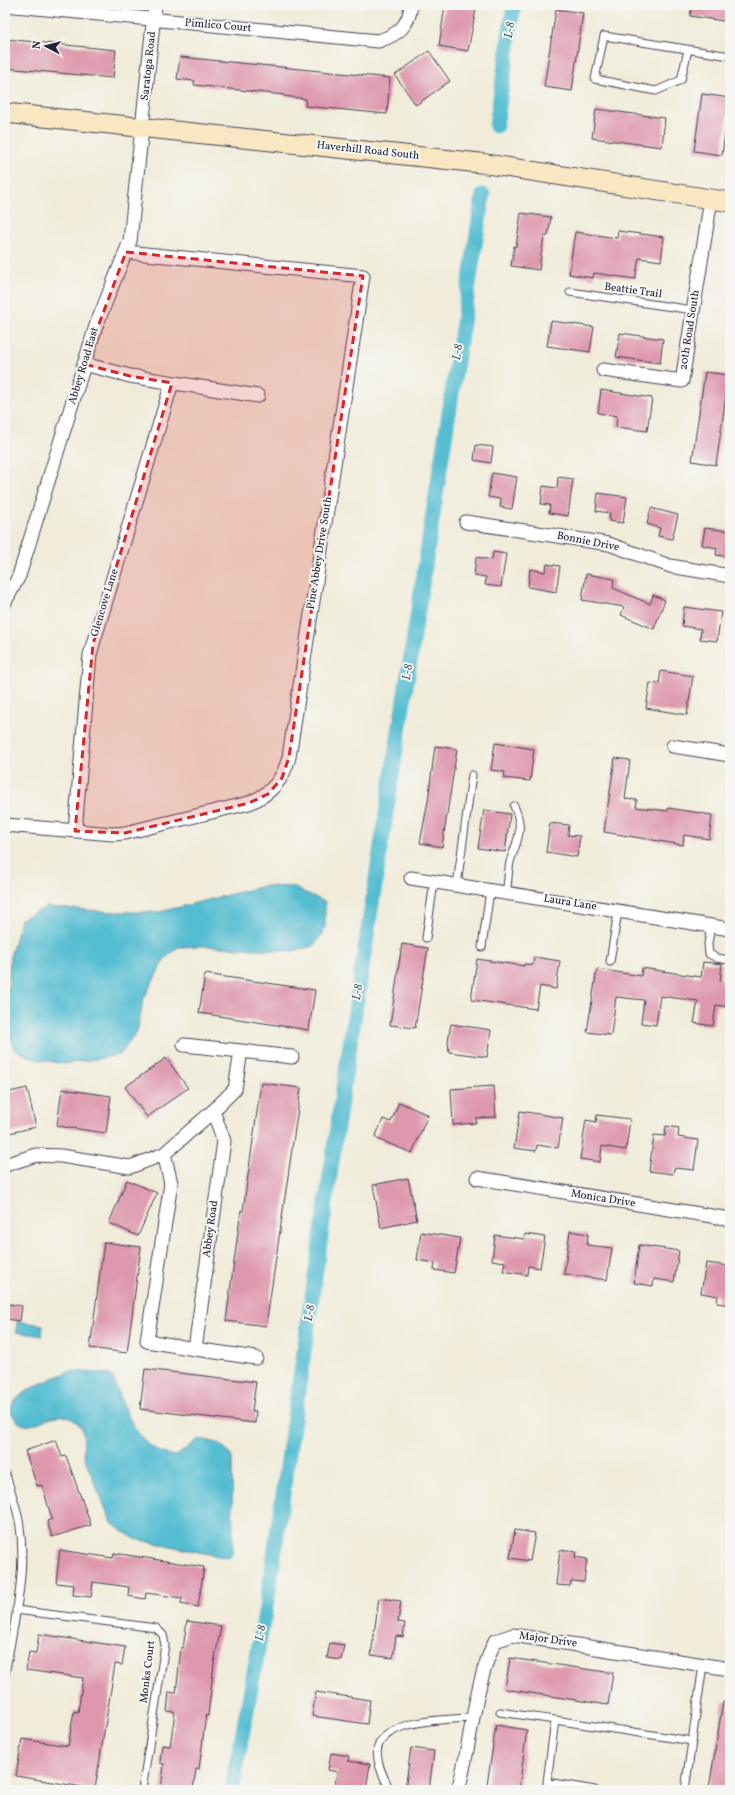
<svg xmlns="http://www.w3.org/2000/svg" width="735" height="1795" font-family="Vollkorn,serif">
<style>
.water{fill:#55bdd2;stroke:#3c7086}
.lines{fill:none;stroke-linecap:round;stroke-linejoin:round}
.canal{stroke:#55bdd2;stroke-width:15}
.building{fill:#de98ae}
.lane-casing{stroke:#414053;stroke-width:9}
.street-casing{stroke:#414053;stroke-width:15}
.secondary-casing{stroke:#414053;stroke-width:21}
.lane{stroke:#fff;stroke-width:7}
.street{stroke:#fff;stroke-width:13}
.secondary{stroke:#f9e7c3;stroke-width:19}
.marked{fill:#d62828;fill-opacity:0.2;stroke:#d62828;stroke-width:3;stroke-dasharray:8 5;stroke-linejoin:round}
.labels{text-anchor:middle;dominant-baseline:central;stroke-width:4;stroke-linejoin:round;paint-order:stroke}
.street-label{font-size:11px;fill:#22223b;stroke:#f6f6f2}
.water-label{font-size:12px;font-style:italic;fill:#345870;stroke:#f6f6f2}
</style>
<rect width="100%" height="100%" fill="#f6f6f2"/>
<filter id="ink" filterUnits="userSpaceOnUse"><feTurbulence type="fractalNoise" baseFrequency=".025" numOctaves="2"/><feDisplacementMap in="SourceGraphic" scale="8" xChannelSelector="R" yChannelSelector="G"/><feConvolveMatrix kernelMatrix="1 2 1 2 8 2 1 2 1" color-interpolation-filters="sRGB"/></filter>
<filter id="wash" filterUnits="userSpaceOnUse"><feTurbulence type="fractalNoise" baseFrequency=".012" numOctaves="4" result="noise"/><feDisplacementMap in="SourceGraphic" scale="16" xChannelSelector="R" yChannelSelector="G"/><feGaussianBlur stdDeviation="0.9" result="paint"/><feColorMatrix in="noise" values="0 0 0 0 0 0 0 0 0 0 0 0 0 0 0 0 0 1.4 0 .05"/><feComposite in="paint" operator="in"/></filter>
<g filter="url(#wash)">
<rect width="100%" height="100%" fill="#f1ecda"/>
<path class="water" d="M 263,886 L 293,887 L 325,902 L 325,929 L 314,946 L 292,951 L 204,946 L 178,947 L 164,960 L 144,998 L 137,1032 L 120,1055 L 65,1064 L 35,1059 L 14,1049 L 6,1021 L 10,957 L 21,919 L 47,907 L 116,912 L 160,912 Z
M 17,1321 L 43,1325 L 42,1336 L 16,1332 Z
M 71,1371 L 109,1374 L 113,1378 C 124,1408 138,1453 176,1456 L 199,1439 C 216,1442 223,1442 232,1458 L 233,1552 L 229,1558 L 135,1539 C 128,1534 118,1529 112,1523 C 110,1520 85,1460 84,1455 C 82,1442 88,1430 75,1421 C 47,1401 29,1448 10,1410 C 16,1390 53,1379 71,1371 Z"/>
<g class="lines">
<path class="canal" d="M 496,126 L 514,5
M 232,1790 L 267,1602 L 338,1121 L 483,195"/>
</g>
<g id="blocks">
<path class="building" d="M 445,5 L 476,9 L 468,51 L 439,46 Z
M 692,5 L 730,5 L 730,22 L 690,16 Z
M 556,9 L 583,13 L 572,91 L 544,87 Z
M 5,39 L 116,50 L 113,78 L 5,68 Z
M 429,51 L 450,81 L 416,105 L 395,75 Z
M 180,57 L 390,78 L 387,114 L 305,106 L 306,99 L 284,96 L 284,95 L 194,85 L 195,81 L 177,79 Z
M 702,94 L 730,98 L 722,155 L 694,151 Z
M 596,109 L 665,118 L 662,147 L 592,138 Z
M 521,213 L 551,217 L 548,236 L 544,236 L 539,270 L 511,266 L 514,246 L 516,246 Z
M 618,231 L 664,237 L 661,261 L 639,258 L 635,279 L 594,273 L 593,278 L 569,274 L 575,232 L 617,238 Z
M 551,321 L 594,327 L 590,352 L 547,346 Z
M 620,333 L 663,339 L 660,363 L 616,357 Z
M 705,372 L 729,375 L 716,465 L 692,461 Z
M 601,390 L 652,398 L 647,431 L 616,427 L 617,416 L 598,413 Z
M 476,445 L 493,447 L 491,463 L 474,460 Z
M 492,473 L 517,477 L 512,509 L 500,507 L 501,499 L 488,497 Z
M 558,477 L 573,479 L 568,516 L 549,513 L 550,505 L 541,504 L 543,486 L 557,488 Z
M 598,493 L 627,497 L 623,523 L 609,521 L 610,513 L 596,511 Z
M 651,508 L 678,515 L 672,539 L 658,536 L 660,528 L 647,524 Z
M 705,528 L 730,531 L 730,557 L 716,555 L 717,548 L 702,545 Z
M 493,552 L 506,554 L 501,587 L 485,585 L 486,577 L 474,575 L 476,557 L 492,560 Z
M 547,564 L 560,566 L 556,592 L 528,587 L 530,569 L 545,572 Z
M 586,574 L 614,579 L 613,588 L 650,604 L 653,595 L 665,600 L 654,629 L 621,615 L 624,607 L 582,600 Z
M 684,607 L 721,612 L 717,641 L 700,639 L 701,629 L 682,626 Z
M 661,671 L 693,676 L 687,715 L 646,708 L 650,683 L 659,684 Z
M 495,743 L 534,749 L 530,781 L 504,778 L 505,772 L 491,770 Z
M 435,746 L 457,749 L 442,847 L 420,843 L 428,801 Z
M 615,758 L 630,760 L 625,799 L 637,800 L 636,807 L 668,811 L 668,808 L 712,815 L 709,839 L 684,835 L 683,845 L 604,832 Z
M 484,810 L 510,814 L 505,852 L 478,848 Z
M 550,823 L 569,825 L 568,835 L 580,836 L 577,857 L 546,852 Z
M 402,944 L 428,948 L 415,1028 L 390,1025 Z
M 534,957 L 560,961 L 556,989 L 540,986 L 536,1009 L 471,1000 L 477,959 L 524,966 L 524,964 L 533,965 Z
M 703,962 L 722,964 L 720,981 L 730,983 L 730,1007 L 716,1005 L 713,1026 L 694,1023 L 698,1001 L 660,996 L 656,1025 L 641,1023 L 644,1000 L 616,997 L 611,1035 L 587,1032 L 597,969 L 641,976 L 642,968 L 701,977 Z
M 205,974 L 315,990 L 309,1030 L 199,1013 Z
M 451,1024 L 491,1030 L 487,1057 L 449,1052 L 448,1041 Z
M 166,1058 L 188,1088 L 147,1117 L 125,1087 Z
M 261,1083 L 301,1088 L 266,1326 L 226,1321 L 241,1210 L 243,1211 Z
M 494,1086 L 496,1117 L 476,1118 L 476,1123 L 453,1125 L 451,1089 Z
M 27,1088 L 36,1127 L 5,1134 L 5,1093 Z
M 62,1089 L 111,1096 L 106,1133 L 57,1126 Z
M 399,1102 L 428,1115 L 412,1153 L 375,1138 L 383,1119 L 391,1122 Z
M 520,1111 L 563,1118 L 558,1148 L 537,1145 L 536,1151 L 514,1148 Z
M 597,1115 L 630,1119 L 626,1150 L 602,1146 L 600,1162 L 580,1159 L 586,1120 L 596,1122 Z
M 666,1126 L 679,1128 L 678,1137 L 698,1140 L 694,1170 L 674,1168 L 673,1174 L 649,1171 L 654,1135 L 665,1136 Z
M 408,1178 L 417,1220 L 381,1228 L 373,1185 Z
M 127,1180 L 157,1193 L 138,1236 L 109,1223 Z
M 570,1231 L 588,1234 L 587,1245 L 612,1248 L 607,1280 L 564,1274 Z
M 421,1232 L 460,1238 L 454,1273 L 434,1270 L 435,1263 L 417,1260 Z
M 525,1234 L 545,1237 L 540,1268 L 528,1266 L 527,1275 L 503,1271 L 505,1262 L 492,1260 L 495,1235 L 524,1239 Z
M 104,1242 L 141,1247 L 127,1353 L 90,1348 Z
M 639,1245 L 679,1251 L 674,1282 L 654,1279 L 653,1286 L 634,1283 Z
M 706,1263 L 730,1266 L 730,1305 L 717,1303 L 718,1296 L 701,1293 Z
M 8,1304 L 22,1306 L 20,1321 L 6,1319 Z
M 145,1369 L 256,1382 L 252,1411 L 256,1411 L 255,1423 L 140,1409 Z
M 56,1440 L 62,1457 L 66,1456 L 91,1525 L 52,1537 L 47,1521 L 52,1519 L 42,1485 L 37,1486 L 25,1451 Z
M 515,1530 L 535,1533 L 530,1561 L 510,1558 Z
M 60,1550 L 113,1558 L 114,1553 L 204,1567 L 198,1607 L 181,1604 L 182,1598 L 146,1593 L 145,1599 L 128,1596 L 129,1587 L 93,1582 L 91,1597 L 73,1595 L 74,1585 L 56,1583 Z
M 560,1550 L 576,1552 L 575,1557 L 587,1559 L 584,1582 L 571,1581 L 570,1586 L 556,1585 Z
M 379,1598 L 401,1601 L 398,1622 L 405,1623 L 403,1637 L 396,1636 L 393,1658 L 371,1655 Z
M 187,1621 L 221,1626 L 214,1663 L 208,1716 L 206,1715 L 199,1769 L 196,1769 L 193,1790 L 161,1790 L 164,1764 L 160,1763 L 162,1745 L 170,1746 L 175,1712 L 167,1711 L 169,1692 L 176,1693 L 181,1647 L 183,1648 Z
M 39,1634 L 125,1647 L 122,1665 L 115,1664 L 95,1789 L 16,1776 L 22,1739 L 68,1746 L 74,1711 L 78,1712 L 83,1678 L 26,1670 L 29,1652 L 36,1653 Z
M 330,1643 L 344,1645 L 341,1660 L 327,1658 Z
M 510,1658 L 613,1673 L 608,1705 L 505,1689 Z
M 316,1692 L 370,1700 L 367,1724 L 312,1716 Z
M 723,1702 L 730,1702 L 730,1790 L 709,1788 Z
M 496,1725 L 527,1730 L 519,1789 L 487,1785 Z
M 411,1748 L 434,1751 L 429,1790 L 405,1790 Z
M 331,1753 L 349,1756 L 348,1761 L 370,1764 L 366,1790 L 334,1790 L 337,1772 L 328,1770 Z"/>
</g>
</g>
<g filter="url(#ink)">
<use href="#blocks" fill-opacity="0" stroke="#414053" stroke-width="1"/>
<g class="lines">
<g class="lane-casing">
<path id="lane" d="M 688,50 L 681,80 L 656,91 L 595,79 L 604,36 L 730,56
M 570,292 L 693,310
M 457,885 L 472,775
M 506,893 C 508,883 508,872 510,862 C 517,840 525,830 514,806
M 711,926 L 708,944 L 709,954 L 717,958 L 730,960
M 426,938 L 434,882
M 482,947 L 490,891
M 610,962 L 618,911
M 5,1473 C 11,1490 17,1507 20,1526 C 27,1575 13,1627 5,1675
M 16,1610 L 156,1628 L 163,1635 L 165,1645 L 142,1790
M 500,1712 L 555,1720
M 390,1790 C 384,1778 373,1757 379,1744 C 392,1719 450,1719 474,1718
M 595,1790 L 547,1782 L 555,1720 L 692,1741
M 685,1790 L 703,1665"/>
</g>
<g class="street-casing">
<path id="street" d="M 5,5 L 378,41 C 398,35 409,26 411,5
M 84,364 L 130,376 L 258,396
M 603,370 L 682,381 L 711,199
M 466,522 L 609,544 L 670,566 L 730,576
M 5,602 L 19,576 L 96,326 L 130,241 L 155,5
M 673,746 L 730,755
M 5,825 L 113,834 L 125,833 L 249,803 C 271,794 283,780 289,757 L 363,276 L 126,252
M 75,831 L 90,655 L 93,644 L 172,383
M 411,878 L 730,929
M 184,1045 L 241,1051
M 213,1111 L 235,1089 L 241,1051 L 292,1057
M 5,1165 L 36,1155 L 61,1156 L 130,1167 L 164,1154 L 213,1111 L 224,1141 L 195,1349 L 147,1341 L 171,1183 L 164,1154
M 477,1178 L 730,1219
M 195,1349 L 256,1358
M 458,1790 C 472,1741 473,1688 495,1641 L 513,1635 L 730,1669"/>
</g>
<g class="secondary-casing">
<path id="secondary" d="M 5,113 L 480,163 L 730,202"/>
</g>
<use href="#lane" class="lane"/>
<use href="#street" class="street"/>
<use href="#secondary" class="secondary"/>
</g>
</g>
<path class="marked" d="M 126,252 L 363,276 L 289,757 L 282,778 L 268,794 L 249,803 L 125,833 L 75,831 L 93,644 L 172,383 L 130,376 L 84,364 Z"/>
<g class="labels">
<g class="street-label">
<text transform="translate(218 26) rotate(5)">Pimlico Court</text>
<text transform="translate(149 66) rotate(-84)">Saratoga Road</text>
<text transform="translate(368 151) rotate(6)">Haverhill Road South</text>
<text transform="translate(633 291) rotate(8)">Beattie Trail</text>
<text transform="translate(690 330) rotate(-81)">20th Road South</text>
<text transform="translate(84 366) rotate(-73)">Abbey Road East</text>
<text transform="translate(588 542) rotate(11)">Bonnie Drive</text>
<text transform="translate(320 553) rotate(-81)">Pine Abbey Drive South</text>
<text transform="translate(105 603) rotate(-73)">Glencove Lane</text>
<text transform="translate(570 903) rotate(9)">Laura Lane</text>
<text transform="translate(603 1199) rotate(9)">Monica Drive</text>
<text transform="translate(211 1229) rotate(-82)">Abbey Road</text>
<text transform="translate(548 1640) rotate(8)">Major Drive</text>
<text transform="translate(148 1672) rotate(-83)">Monks Court</text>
</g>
<g class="water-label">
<text transform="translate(510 30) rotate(-82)">L-8</text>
<text transform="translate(458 352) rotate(-81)">L-8</text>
<text transform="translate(408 672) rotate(-81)">L-8</text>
<text transform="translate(358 992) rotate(-81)">L-8</text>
<text transform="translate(310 1313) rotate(-82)">L-8</text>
<text transform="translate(261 1633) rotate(-79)">L-8</text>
</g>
</g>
<rect width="735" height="1795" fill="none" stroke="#f6f6f2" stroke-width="20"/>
<g transform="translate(46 46) rotate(277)" stroke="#f6f6f2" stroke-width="3" paint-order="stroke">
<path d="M0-3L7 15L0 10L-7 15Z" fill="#22223b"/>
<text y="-6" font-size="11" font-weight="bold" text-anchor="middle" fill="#22223b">N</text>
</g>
</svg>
